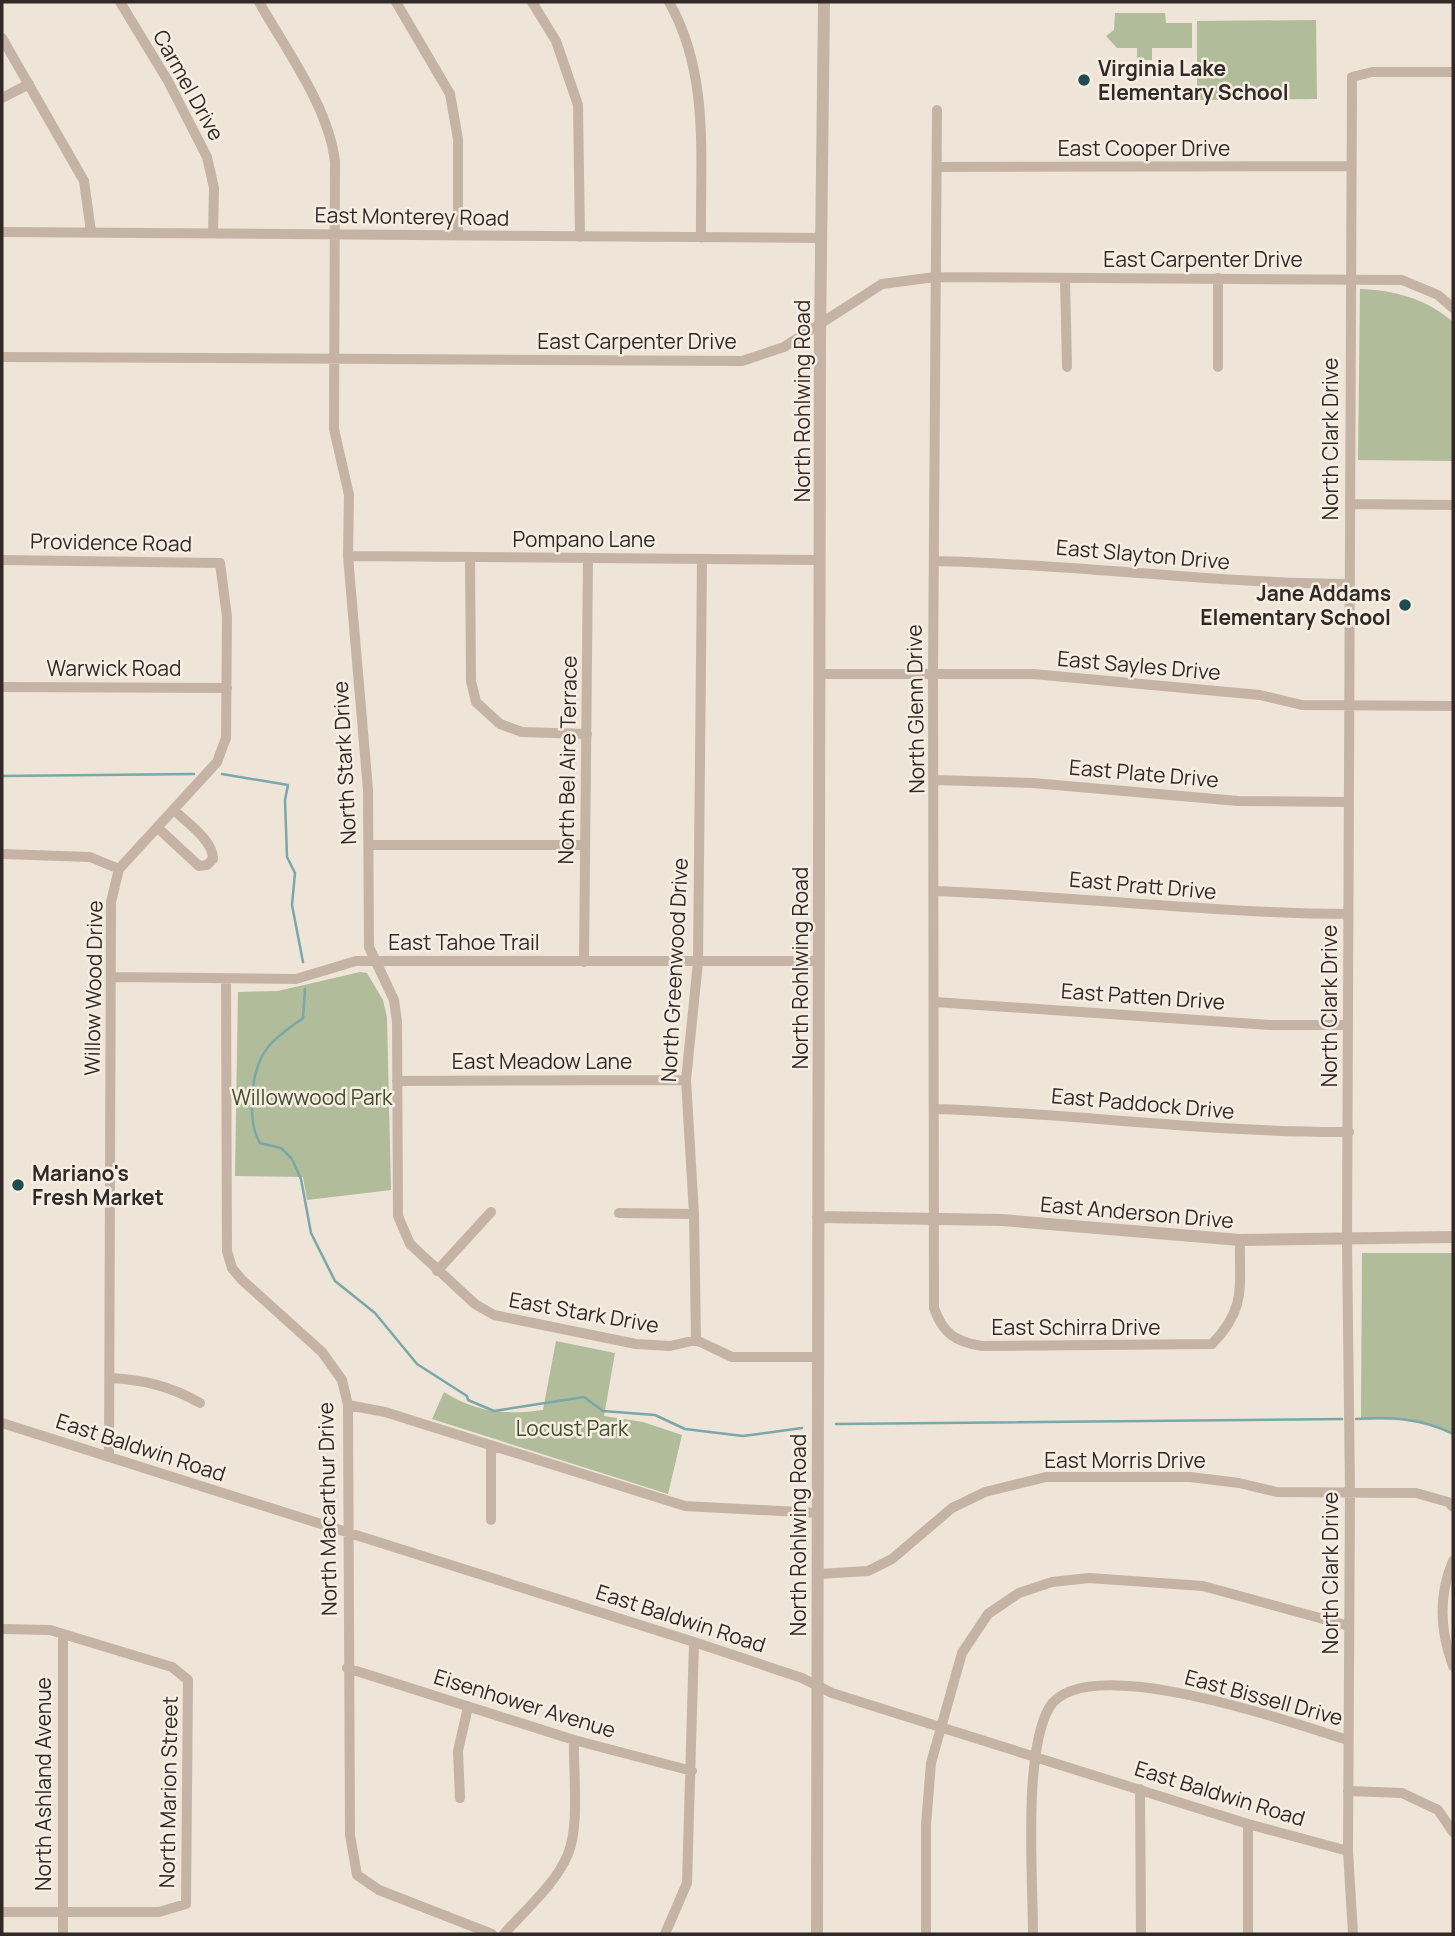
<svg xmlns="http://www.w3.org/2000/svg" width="1455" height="1936" font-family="Manrope,sans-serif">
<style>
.green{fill:#b0bc9a}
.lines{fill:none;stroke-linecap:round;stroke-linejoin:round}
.stream{stroke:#7aa7a9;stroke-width:2.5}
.minor{stroke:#c5b4a5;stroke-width:10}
.tertiary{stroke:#c5b4a5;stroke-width:12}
.poi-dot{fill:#1f4c4f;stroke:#f7eee3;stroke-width:2.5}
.labels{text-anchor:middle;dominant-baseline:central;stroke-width:5;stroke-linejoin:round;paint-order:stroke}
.poi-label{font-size:21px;font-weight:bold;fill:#312926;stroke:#f7eee3;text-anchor:start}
.street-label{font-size:21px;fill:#312926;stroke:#f7eee3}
.park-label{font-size:21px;fill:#414d2c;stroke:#f7eee3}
</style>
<rect width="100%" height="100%" fill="#eee4d8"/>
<path class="green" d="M 1115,13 L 1165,13 L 1166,23 L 1192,23 L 1192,48 L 1152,48 L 1152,60 L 1137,60 L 1137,48 L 1117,48 L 1106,36 L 1114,30 Z
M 1316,20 L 1317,99 L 1197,100 L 1197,21 Z
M 1360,289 C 1394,290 1427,299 1453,322 L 1453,461 L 1358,460 Z
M 360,972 L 367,973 L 383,1000 L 387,1018 L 391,1190 L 307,1200 L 303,1177 L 235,1176 L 238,992 L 278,991 Z
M 1362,1253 L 1453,1253 L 1453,1434 C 1424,1419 1394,1417 1361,1419 Z
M 556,1341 L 615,1353 L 604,1416 L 643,1422 L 682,1435 L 668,1494 L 432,1419 L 444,1392 C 477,1413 506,1415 543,1410 Z"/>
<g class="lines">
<path class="stream" d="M 222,774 L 288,785 L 285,800 L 287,857 L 295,873 L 292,905 L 303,962
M 2,776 L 194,774
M 305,989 L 303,1018 C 291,1027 278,1035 268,1047 C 251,1068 246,1119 260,1143 L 281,1148 L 292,1159 L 301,1179 L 311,1233 L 335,1281 L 375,1313 L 417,1364 L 467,1396 L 468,1400 L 494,1411 L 584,1397 L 603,1411 L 655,1415 L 685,1429 L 743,1436 L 802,1428
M 1356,1419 C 1390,1417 1422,1418 1453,1434
M 836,1424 L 1342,1419"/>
<path class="minor" d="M 120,2 L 168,81 L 207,157 L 214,188 L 213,233
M 259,2 C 286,50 329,107 335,162 L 334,429 L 349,495 L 348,556 L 368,790 L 369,947 L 394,1000 L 397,1022 L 398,1216 L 410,1244 L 475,1304 L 494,1315 L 636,1344 L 670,1346 L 696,1340 L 732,1357 L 818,1357
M 396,2 L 450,94 L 458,139 L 458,235
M 532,2 L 556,41 L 578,105 L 580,237
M 669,2 C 710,74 700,157 701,238
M 2,38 L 84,181 L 91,232
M 2,98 L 29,84
M 937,110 L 933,673 L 934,1308 C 943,1334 956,1342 982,1346 L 1212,1344 C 1247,1308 1239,1287 1240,1240
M 937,167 L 1351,166
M 2,232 L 822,238
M 1065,278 L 1067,367
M 1218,278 L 1218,367
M 2,357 L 742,361 L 784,347 L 882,284 L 935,277 L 1402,280 L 1438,295 L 1453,308
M 1350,504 L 1453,505
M 348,556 L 820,560
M 470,557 L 471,681 L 476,702 L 500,724 L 522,732 L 587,734
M 2,560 L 220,563 L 227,617 L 226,738 L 217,762 L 119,869 L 111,902 L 109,1455
M 934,561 C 1072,564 1210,583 1349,584
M 821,674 L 1033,674 L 1260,695 L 1302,705 L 1453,706
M 2,687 L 227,688
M 936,780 L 1033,783 L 1238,801 L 1349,802
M 158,828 L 199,866 L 207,865 L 213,859 C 213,840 187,823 174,810
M 369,845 L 585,845
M 2,854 L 90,857 L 119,869
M 935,891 C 1073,896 1210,913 1348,914
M 584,962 L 588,558
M 112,977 L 296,979 L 356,961 L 819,961
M 226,979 L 227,1251 L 232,1268 L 242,1280 L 322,1352 L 342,1380 L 348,1405 L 350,1835 L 357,1875 L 379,1890 L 492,1934
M 935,1002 L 1270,1025 L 1348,1025
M 397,1081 L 686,1080
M 935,1109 C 1073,1113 1210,1133 1349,1132
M 619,1213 L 694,1214
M 437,1271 L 491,1212
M 696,1340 L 694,1214 L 686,1080 L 698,962 L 702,559
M 111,1378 C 144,1380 170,1386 200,1403
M 348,1405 L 385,1412 L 685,1506 L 818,1513
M 2,1423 L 694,1642 L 802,1678 L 832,1693 L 1248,1824 L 1348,1851
M 491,1520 L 491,1446
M 1453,1561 C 1438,1596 1440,1631 1453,1666
M 819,1574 L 868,1571 L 892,1559 L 952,1508 L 985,1492 L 1046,1477 L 1190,1477 L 1239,1483 L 1277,1492 L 1416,1493 L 1448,1502 L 1453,1507
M 2,1629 L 50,1630 L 172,1667 L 188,1680 L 186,1904 L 159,1912 L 2,1912
M 347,1668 L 574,1740 L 692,1771
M 1140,1789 L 1141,1934
M 1348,1791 L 1402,1793 L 1438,1810 L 1453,1832
M 460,1798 L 458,1751 L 468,1707
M 1248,1824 L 1248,1934
M 63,1934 L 63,1635
M 504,1934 C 525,1910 556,1884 568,1854 C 580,1825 573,1772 574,1740
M 665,1934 L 687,1883 L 694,1642
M 926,1934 L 926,1825 L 931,1763 L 962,1653 L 988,1614 L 1019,1593 L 1052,1582 L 1089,1578 L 1203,1586 L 1349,1626
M 1033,1934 C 1033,1879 1023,1754 1049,1708 C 1084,1648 1295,1724 1348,1740
M 1353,1934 L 1348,1851 L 1350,1493 L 1347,1240 L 1352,77 L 1372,72 L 1453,72"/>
<path class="tertiary" d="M 818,1217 L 1002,1220 L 1240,1240 L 1453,1237
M 817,1934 L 820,338 L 824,2"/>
</g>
<g class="poi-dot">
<circle cx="1084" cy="80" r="7"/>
<circle cx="1405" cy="605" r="7"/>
<circle cx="18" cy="1185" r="7"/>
</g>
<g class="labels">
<g class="poi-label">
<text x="1098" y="68">Virginia Lake<tspan x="1098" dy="24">Elementary School</tspan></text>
<text x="1391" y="593" text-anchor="end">Jane Addams<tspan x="1391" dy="24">Elementary School</tspan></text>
<text x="32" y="1173">Mariano's<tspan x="32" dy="24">Fresh Market</tspan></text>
</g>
<g class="street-label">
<text transform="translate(189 85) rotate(61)">Carmel Drive</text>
<text x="1144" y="148">East Cooper Drive</text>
<text transform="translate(412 216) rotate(1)">East Monterey Road</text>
<text x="1203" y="259">East Carpenter Drive</text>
<text x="637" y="341">East Carpenter Drive</text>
<text transform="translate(802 401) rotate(-90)">North Rohlwing Road</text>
<text transform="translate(1330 439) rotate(-90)">North Clark Drive</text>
<text x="584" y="539">Pompano Lane</text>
<text transform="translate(111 542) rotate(1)">Providence Road</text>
<text transform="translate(1143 554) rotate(5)">East Slayton Drive</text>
<text transform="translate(1139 665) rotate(5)">East Sayles Drive</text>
<text x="114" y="668">Warwick Road</text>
<text transform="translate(915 709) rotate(-91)">North Glenn Drive</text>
<text transform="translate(567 760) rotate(-89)">North Bel Aire Terrace</text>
<text transform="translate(344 763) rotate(-93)">North Stark Drive</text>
<text transform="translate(1144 773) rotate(5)">East Plate Drive</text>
<text transform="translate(1143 885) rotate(5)">East Pratt Drive</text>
<text x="464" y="942">East Tahoe Trail</text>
<text transform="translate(800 968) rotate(-90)">North Rohlwing Road</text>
<text transform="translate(674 970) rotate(-87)">North Greenwood Drive</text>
<text transform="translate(93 988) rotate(-89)">Willow Wood Drive</text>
<text transform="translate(1143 996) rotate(4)">East Patten Drive</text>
<text transform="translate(1329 1006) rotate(-90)">North Clark Drive</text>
<text x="542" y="1061">East Meadow Lane</text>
<text transform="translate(1143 1103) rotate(5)">East Paddock Drive</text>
<text transform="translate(1137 1212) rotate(5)">East Anderson Drive</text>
<text transform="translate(584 1312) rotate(10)">East Stark Drive</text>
<text x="1076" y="1327">East Schirra Drive</text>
<text transform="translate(141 1447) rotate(18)">East Baldwin Road</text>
<text x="1125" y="1460">East Morris Drive</text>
<text transform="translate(327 1509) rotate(-91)">North Macarthur Drive</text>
<text transform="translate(798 1535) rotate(-90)">North Rohlwing Road</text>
<text transform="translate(1330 1573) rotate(-90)">North Clark Drive</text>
<text transform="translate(681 1618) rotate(18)">East Baldwin Road</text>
<text transform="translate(1264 1697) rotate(15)">East Bissell Drive</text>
<text transform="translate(525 1703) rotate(17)">Eisenhower Avenue</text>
<text transform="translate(43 1784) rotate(-90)">North Ashland Avenue</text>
<text transform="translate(168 1792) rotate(-89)">North Marion Street</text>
<text transform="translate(1220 1793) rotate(17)">East Baldwin Road</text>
</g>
<g class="park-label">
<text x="312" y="1097">Willowwood Park</text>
<text x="572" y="1428">Locust Park</text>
</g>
</g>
<rect width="1455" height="1936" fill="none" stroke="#312926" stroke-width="7"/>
</svg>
